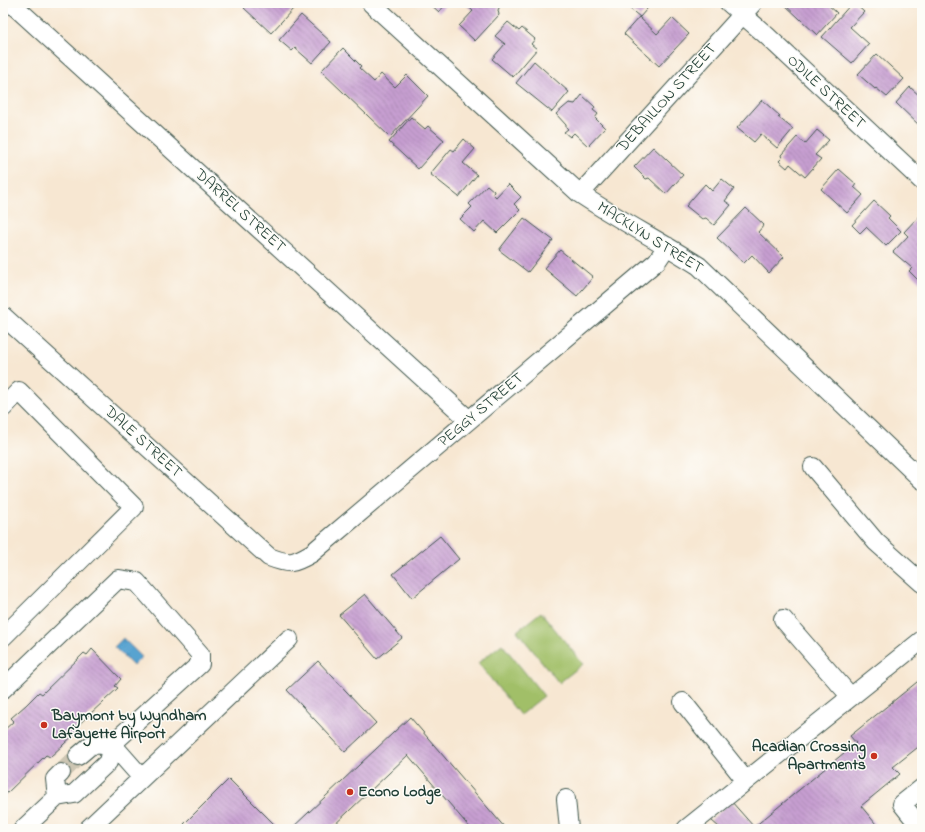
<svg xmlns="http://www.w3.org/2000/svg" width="925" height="832" font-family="'Indie Flower',sans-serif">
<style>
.park{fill:#a1bf67;stroke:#607e4e}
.water{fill:url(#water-ripples);stroke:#3c7082}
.building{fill:url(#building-back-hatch)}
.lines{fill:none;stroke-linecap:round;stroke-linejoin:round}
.minor-tunnel{stroke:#ccc5b2;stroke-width:18;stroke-dasharray:18 9;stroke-linecap:butt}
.minor-casing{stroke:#3f564c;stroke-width:20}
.minor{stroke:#fff;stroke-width:18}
.poi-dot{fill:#c8321e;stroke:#fdfcf7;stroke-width:1.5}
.labels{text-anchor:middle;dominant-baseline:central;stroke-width:3;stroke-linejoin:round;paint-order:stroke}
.street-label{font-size:16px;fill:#1f3d34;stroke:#fdfcf7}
.poi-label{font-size:16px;font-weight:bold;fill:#1f3d34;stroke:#fdfcf7;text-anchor:start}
</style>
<defs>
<pattern id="water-ripples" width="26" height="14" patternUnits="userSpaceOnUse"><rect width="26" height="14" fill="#58a3d0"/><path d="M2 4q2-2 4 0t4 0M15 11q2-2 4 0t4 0" fill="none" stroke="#4886aa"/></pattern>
<pattern id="building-back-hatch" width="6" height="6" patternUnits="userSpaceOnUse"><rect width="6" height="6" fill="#c79fd1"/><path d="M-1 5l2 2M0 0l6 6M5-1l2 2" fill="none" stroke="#a183aa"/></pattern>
</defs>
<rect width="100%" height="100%" fill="#fdfcf7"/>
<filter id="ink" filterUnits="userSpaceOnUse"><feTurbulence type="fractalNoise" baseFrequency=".025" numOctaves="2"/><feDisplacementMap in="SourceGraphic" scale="8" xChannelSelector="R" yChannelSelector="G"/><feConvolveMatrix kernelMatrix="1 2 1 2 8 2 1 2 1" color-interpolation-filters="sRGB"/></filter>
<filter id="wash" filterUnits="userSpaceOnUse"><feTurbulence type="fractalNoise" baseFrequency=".012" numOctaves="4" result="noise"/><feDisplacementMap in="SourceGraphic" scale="16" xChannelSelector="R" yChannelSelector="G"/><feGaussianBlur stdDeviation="0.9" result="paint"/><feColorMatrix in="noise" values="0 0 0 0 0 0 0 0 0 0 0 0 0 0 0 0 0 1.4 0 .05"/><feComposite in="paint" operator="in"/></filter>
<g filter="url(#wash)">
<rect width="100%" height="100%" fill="#f7e7d2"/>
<path class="park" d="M 541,612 L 583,664 L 559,683 L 517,631 Z
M 502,644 L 544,696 L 520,715 L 478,663 Z"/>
<path class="water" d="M 123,638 L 142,657 L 133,666 L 114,647 Z"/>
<g id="blocks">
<path class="building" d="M 249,3 L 287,3 L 293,9 L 271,33 L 244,8 Z
M 429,3 L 447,3 L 439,12 Z
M 464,3 L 499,3 L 501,4 L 498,10 L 499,15 L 475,41 L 459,26 L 473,11 Z
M 623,3 L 652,3 L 640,17 Z
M 783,3 L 826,3 L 837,13 L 817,35 Z
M 852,3 L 854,3 L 864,12 L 850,27 L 869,44 L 852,63 L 822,37 Z
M 301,15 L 331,42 L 312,63 L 295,48 L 292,51 L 279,40 Z
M 639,17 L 657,34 L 672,18 L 689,34 L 659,66 L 624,34 Z
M 508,22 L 519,31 L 522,28 L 535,39 L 531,44 L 537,49 L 513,77 L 492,59 L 505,44 L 495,36 Z
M 343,48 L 361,66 L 359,68 L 374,82 L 381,74 L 395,87 L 407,75 L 428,96 L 390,137 L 321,71 Z
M 877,54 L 904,79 L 887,97 L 876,88 L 875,89 L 858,74 Z
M 534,61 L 569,92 L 552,112 L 516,83 Z
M 910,87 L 922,98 L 922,128 L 896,103 Z
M 582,95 L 595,107 L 593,110 L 598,114 L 595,118 L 605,128 L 588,146 L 574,133 L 570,137 L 564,132 L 568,129 L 566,127 L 566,125 L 556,114 L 569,103 L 575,104 Z
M 762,100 L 780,116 L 778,117 L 793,129 L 777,148 L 761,134 L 754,142 L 737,128 Z
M 411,117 L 425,129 L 428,126 L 444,140 L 418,169 L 389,142 Z
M 817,130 L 829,140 L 815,155 L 821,159 L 805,177 L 790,164 L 787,168 L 779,161 L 782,158 L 781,155 L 797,137 L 805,144 Z
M 464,139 L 475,149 L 463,163 L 477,175 L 459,197 L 430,174 L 451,149 L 454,151 Z
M 653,147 L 683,175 L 666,194 L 649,178 L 646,179 L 634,167 Z
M 839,169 L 856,184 L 854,187 L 863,195 L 847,213 L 821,189 Z
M 722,179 L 734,189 L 725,201 L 731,205 L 714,225 L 706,218 L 702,219 L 686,206 L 705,184 L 712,191 Z
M 508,184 L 521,197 L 514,204 L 520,210 L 497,233 L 484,221 L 474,232 L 460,219 L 472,207 L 469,204 L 487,185 L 494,191 L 493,194 L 496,197 Z
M 874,201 L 890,216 L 888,218 L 901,231 L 886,246 L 866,227 L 860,233 L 852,225 Z
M 746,208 L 764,225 L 758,232 L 784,257 L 769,273 L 752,255 L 744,263 L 717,238 Z
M 918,217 L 922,220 L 922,238 L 919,242 L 922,245 L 922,280 L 920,282 L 909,271 L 912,268 L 893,252 L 908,236 L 904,232 Z
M 524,218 L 553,240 L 528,272 L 499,250 Z
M 560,250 L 593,277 L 577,296 L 544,268 Z
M 440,536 L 459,559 L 412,598 L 393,574 Z
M 365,594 L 402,638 L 377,659 L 339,615 Z
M 92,649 L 121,679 L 115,686 L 118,688 L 75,728 L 77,732 L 50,757 L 46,755 L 4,796 L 3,796 L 3,731 L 14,721 L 11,718 L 26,705 L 39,692 L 42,694 L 84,653 L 87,655 Z
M 318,661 L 376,723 L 345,752 L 287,690 Z
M 922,678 L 922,744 L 893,767 L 900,774 L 861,806 L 880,829 L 719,829 L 720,828 L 711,820 L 731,801 L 754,827 L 856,743 L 850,736 Z
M 410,717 L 506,829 L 471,829 L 408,755 L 330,829 L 291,829 Z
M 229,779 L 279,829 L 189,829 L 184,824 Z"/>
</g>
</g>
<g filter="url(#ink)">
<use href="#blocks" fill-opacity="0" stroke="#3f564c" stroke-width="1"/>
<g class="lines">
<path class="minor-tunnel" d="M 61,773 L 78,756"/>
<g class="minor-casing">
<path id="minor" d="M 11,3 L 469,420
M 371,3 L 580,194 C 619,220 660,241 699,266 L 922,480
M 729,3 L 766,35 L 922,181
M 580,194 L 753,3
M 3,316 L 269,557 C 290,565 293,564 312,553 L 657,261 L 667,246
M 3,408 L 19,391 L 134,507 L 3,637
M 813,467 L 876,542 L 922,583
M 783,619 L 815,656 L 851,697
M 3,689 L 118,579 L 137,582 L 200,654 L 200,664 L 112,744 L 108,762 L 74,794 L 57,797 L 23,829
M 683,702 L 746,781
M 78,756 L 91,745 L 112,744 L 142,778
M 57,797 L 55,779 L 61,773
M 566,799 L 569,829
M 88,829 L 289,639
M 686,829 L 922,640
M 922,829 L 902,804 L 922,788"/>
</g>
<use href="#minor" class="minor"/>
</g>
</g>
<g class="poi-dot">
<circle cx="44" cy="725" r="4"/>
<circle cx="874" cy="756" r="4"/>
<circle cx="350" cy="792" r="4"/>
</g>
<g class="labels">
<g class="street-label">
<text transform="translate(826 92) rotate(43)">ODILE STREET</text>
<text transform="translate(667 98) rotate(-48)">DEBAILLON STREET</text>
<text transform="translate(240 211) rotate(42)">DARREL STREET</text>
<text transform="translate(650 238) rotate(32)">MACKLYN STREET</text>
<text transform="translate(481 410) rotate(-40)">PEGGY STREET</text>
<text transform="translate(143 442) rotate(42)">DALE STREET</text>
</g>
<g class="poi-label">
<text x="52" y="716">Baymont by Wyndham<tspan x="52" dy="18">Lafayette Airport</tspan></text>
<text x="866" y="747" text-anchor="end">Acadian Crossing<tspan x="866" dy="18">Apartments</tspan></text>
<text x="358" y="792">Econo Lodge</text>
</g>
</g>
<rect width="925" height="832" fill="none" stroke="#fdfcf7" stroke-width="16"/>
</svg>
